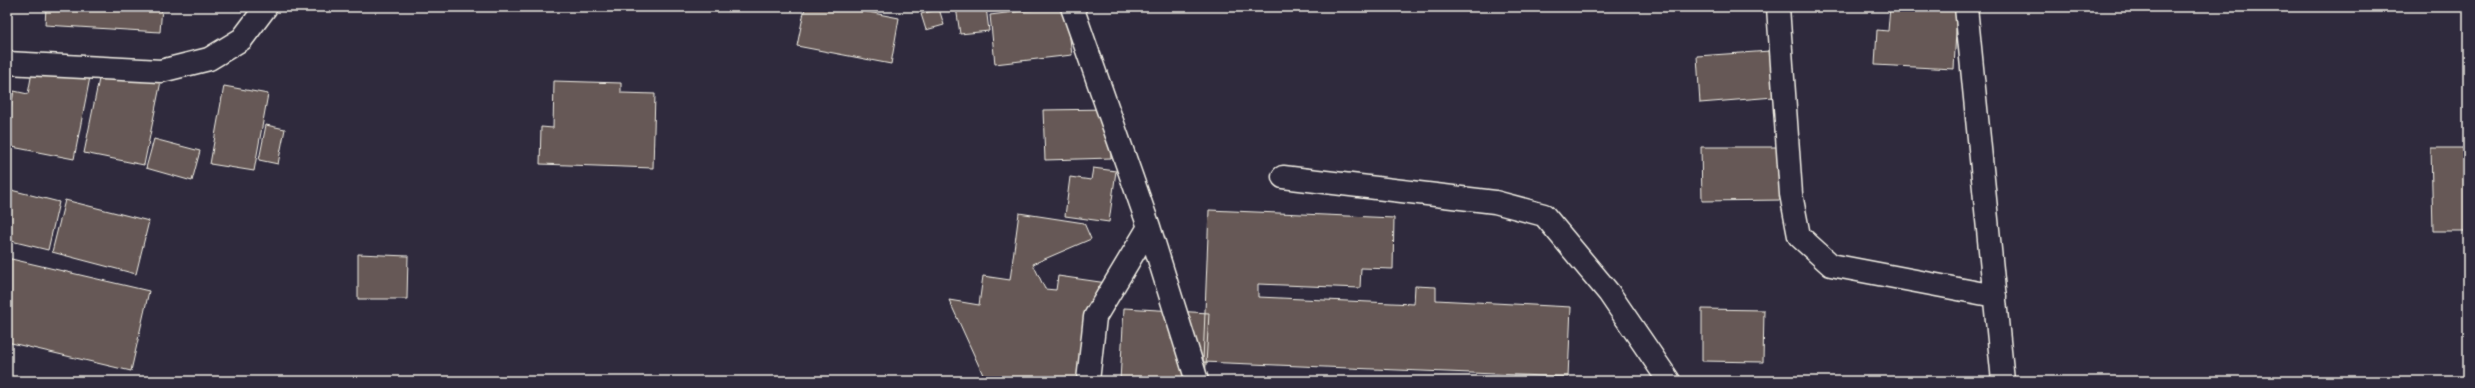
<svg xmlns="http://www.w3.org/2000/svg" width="2475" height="388" font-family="'Gochi Hand',sans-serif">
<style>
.building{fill:#665956;stroke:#f4f1e8}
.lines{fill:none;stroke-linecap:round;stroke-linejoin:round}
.street-casing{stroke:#f4f1e8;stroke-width:25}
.street{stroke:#2f2a3d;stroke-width:22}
</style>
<rect width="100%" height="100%" fill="#2f2a3d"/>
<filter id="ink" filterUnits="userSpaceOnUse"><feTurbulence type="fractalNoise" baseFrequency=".025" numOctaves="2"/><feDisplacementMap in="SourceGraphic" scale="8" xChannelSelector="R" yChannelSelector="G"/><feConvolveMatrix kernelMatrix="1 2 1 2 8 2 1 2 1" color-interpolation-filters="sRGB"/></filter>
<g filter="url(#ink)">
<path class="building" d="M 46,7 L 162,7 L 160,32 L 45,25 Z
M 805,7 L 842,7 L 899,18 L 891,64 L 797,46 Z
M 956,7 L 986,7 L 989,31 L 960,34 Z
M 1054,7 L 1066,7 L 1072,55 L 995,64 L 990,15 Z
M 1890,7 L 1957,10 L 1954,69 L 1875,65 L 1877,30 L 1888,31 Z
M 939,9 L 944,25 L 926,30 L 921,14 Z
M 1770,51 L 1774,97 L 1700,103 L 1697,56 Z
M 34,61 L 91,72 L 74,159 L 7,146 L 7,126 L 14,91 L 28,94 Z
M 101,69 L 161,81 L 144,165 L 84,153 Z
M 554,81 L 621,83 L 621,93 L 655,94 L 653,168 L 540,164 L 541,127 L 553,128 Z
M 224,86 L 268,94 L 254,171 L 210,164 Z
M 1110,109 L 1111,158 L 1045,160 L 1043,110 Z
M 266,125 L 285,129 L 278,164 L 259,160 Z
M 154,139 L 200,151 L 192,181 L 146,168 Z
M 1701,147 L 1781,147 L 1782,200 L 1702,201 Z
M 2431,148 L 2468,148 L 2468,231 L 2433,231 Z
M 1093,168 L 1116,171 L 1109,222 L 1065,216 L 1070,177 L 1091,180 Z
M 7,189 L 59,202 L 48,250 L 7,240 Z
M 65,200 L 149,221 L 136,274 L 52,252 Z
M 1209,210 L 1394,218 L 1393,269 L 1361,268 L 1360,288 L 1258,284 L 1258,297 L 1414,304 L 1415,286 L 1436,287 L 1436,300 L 1571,307 L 1568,377 L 1203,362 Z
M 1019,213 L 1084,223 L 1091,239 L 1033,264 L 1045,289 L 1056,290 L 1058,276 L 1107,283 L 1093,381 L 1009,381 L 984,377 L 949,300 L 979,305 L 983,276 L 1010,280 Z
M 358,254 L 408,256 L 407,299 L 358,299 Z
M 7,258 L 149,291 L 131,371 L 7,342 Z
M 1124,308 L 1209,313 L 1205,381 L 1120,381 Z
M 1702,309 L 1764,310 L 1763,362 L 1702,361 Z"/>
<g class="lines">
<g class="street-casing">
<path id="street" d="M 1072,7 L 1149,227 L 1197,381
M 1778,7 L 1791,194 L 1799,236 L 1831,265 L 1995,296
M 1966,7 L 2003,381
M 7,63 L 161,71 L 209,59 L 242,39 L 266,7
M 1283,177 L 1495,202 L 1544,215 L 1609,293 L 1669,381
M 1088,381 L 1095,317 L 1149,227"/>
</g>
<use href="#street" class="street"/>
</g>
</g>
<rect width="2475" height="388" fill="none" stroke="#2f2a3d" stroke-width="24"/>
<rect x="12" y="12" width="2451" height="364" fill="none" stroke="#f4f1e8" stroke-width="1.5" filter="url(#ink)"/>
</svg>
